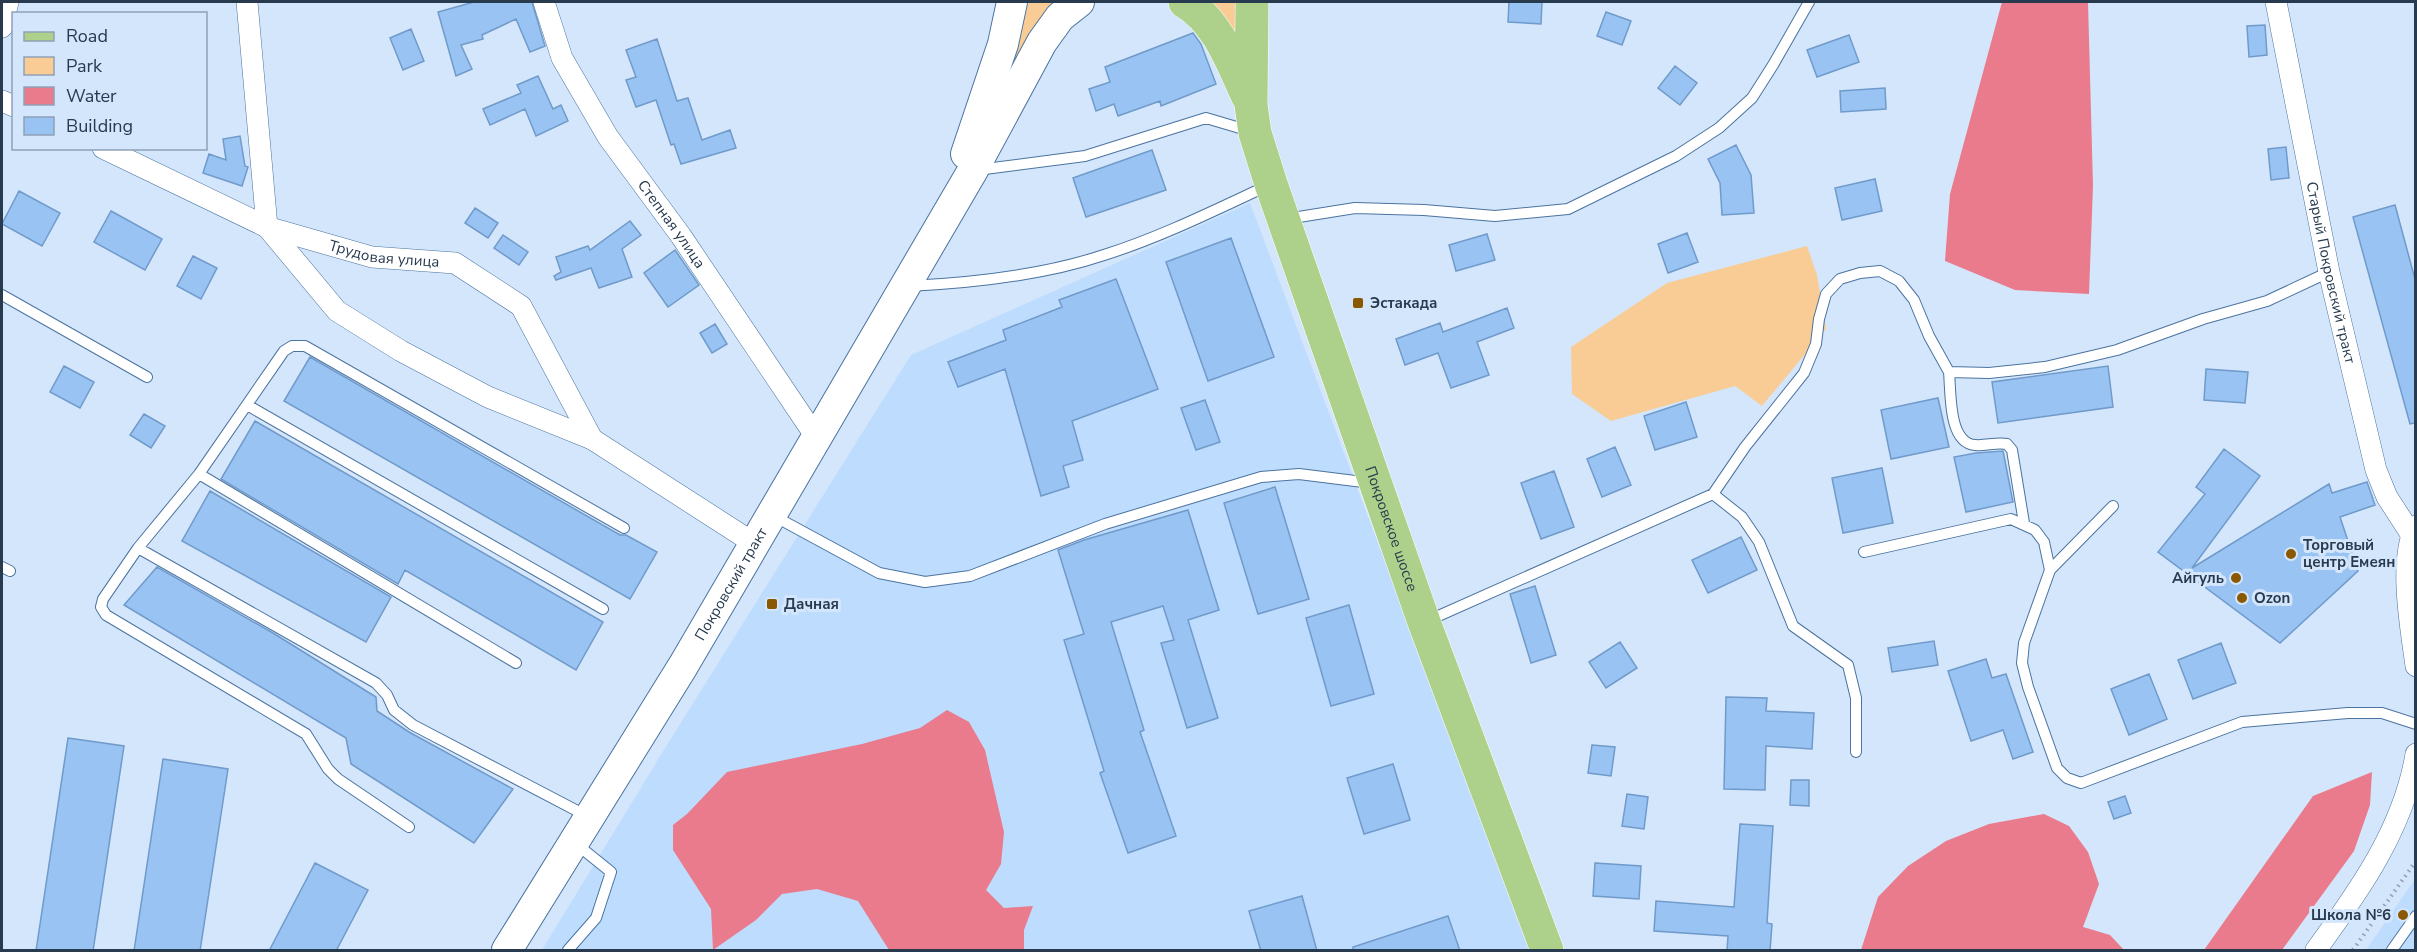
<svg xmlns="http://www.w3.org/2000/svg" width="2417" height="952" font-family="'Nunito Sans',sans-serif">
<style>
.built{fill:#bedcfe}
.green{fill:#f9cc95}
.water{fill:#e97b8c}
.building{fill:#98c3f2;stroke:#709aca;stroke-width:1.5}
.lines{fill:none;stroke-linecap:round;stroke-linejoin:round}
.service-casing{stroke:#4a73a0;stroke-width:12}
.minor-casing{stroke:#4a73a0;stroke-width:22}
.secondary-casing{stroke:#4a73a0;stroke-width:32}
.primary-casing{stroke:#fff;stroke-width:34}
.path{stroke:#8ea0b5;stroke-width:4;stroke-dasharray:1.5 4.5;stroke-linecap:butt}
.service{stroke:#fff;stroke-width:10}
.minor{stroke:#fff;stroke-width:21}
.secondary{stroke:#fff;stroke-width:30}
.primary{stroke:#add08a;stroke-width:33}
.poi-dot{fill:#895800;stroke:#d4e6fb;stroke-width:2}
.labels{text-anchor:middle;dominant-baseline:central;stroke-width:6;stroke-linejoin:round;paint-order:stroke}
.street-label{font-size:15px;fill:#283a4e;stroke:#d4e6fb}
.poi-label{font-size:15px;font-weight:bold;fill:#283a4e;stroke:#d4e6fb;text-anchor:start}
</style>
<rect width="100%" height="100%" fill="#d4e6fb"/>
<path class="built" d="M 1250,203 L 1531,950 L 542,950 L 670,740 L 911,355 Z
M 2415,879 L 2415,950 L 2366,950 Z"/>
<path class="green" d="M 1029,2 L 1070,2 L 995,98 Z
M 1200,2 L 1248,2 L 1249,64 Z
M 1807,246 L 1817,275 L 1826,329 L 1762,406 L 1735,386 L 1611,421 L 1572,394 L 1571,347 L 1667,283 Z"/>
<path class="water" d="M 2002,2 L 2088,2 L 2093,186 L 2089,294 L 2015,290 L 1945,261 L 1950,194 Z
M 947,710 L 969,722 L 985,750 L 1004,832 L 1001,864 L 986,890 L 1004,908 L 1033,906 L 1024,930 L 1024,950 L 889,950 L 858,901 L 817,889 L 782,894 L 756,920 L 713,950 L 711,909 L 673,850 L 673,825 L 687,814 L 727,772 L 862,744 L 920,728 Z
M 2372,772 L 2370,805 L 2354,851 L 2282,950 L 2204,950 L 2313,796 Z
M 2044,814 L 2069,826 L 2088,852 L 2099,884 L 2083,927 L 2110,935 L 2124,950 L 1861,950 L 1878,897 L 1908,866 L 1946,841 L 1989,824 Z"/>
<path class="building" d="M 474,2 L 532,2 L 545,46 L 530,52 L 516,19 L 482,35 L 483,39 L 461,45 L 472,69 L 456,76 L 438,12 Z
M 1509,2 L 1542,2 L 1541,24 L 1508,22 Z
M 1606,12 L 1631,21 L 1622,45 L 1597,36 Z
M 2265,25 L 2267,55 L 2249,57 L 2247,26 Z
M 411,29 L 424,61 L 403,70 L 390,38 Z
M 1193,33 L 1201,44 L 1216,84 L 1161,106 L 1160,101 L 1118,116 L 1114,104 L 1096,111 L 1089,89 L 1110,82 L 1105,67 Z
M 1849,35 L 1859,62 L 1817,77 L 1807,50 Z
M 657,39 L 677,101 L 688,98 L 702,140 L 730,130 L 736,148 L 681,164 L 674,144 L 671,145 L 656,100 L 636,107 L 626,80 L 636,77 L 626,50 Z
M 1675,66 L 1697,83 L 1680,105 L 1658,88 Z
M 538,76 L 553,109 L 561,105 L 568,121 L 536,136 L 525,109 L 490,125 L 483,109 L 521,93 L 517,85 Z
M 1885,88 L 1886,109 L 1841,112 L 1840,91 Z
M 240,136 L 245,166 L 248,167 L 242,186 L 203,173 L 209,154 L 226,160 L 223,139 Z
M 1736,145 L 1751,175 L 1754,213 L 1722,215 L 1720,183 L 1708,159 Z
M 2286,147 L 2289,178 L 2271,180 L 2268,149 Z
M 1152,150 L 1166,190 L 1086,217 L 1073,178 Z
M 1875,179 L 1882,211 L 1842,220 L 1835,188 Z
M 19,191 L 60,213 L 42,246 L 2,224 Z
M 2395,205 L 2415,279 L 2415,423 L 2410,424 L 2353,217 Z
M 475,208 L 498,223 L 488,238 L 465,223 Z
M 111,211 L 162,239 L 145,270 L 94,242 Z
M 630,221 L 641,235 L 622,249 L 632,277 L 599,288 L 591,268 L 556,280 L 554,276 L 561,272 L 556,257 L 588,246 L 590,250 Z
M 1687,233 L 1698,262 L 1668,273 L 1658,244 Z
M 1487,234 L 1495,260 L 1456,271 L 1449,245 Z
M 503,235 L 528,252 L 519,265 L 494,248 Z
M 1231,238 L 1274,357 L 1208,381 L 1166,262 Z
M 675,250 L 699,285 L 668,307 L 644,273 Z
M 193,256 L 217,268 L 201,299 L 177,286 Z
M 1116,279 L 1158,389 L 1072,421 L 1083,460 L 1063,466 L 1069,487 L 1041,496 L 1005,369 L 958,387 L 948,362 L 1006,340 L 1003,330 L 1062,307 L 1059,300 Z
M 1507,308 L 1514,328 L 1477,342 L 1489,375 L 1451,388 L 1438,353 L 1405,365 L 1396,339 L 1440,323 L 1443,332 Z
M 715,324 L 727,344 L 712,353 L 700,333 Z
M 310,357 L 620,535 L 626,535 L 657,552 L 630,599 L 284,401 Z
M 64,366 L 94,382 L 80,408 L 50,392 Z
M 2108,366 L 2113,407 L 1998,423 L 1992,382 Z
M 2206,369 L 2248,372 L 2245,403 L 2204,400 Z
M 1938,398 L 1949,447 L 1891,459 L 1881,410 Z
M 1205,400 L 1220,442 L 1196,450 L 1181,408 Z
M 1686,402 L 1697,437 L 1655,450 L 1644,416 Z
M 144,414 L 165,426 L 151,448 L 130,435 Z
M 255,421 L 603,622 L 576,670 L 405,570 L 398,584 L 221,479 Z
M 1615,447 L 1631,485 L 1602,497 L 1587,459 Z
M 2224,449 L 2260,476 L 2192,568 L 2329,484 L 2332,493 L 2367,482 L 2375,505 L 2340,517 L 2358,571 L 2280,643 L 2158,552 L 2205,494 L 2196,487 Z
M 2003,451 L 2013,502 L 1966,512 L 1954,457 L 1976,453 Z
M 1882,468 L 1893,523 L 1843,533 L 1832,478 Z
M 1554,471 L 1574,527 L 1541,539 L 1521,483 Z
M 1275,487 L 1309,599 L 1258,614 L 1224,503 Z
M 210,491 L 391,597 L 366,642 L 182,541 Z
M 1188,510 L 1219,610 L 1188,620 L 1218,718 L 1187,728 L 1161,643 L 1174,640 L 1163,606 L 1111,622 L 1144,730 L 1140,732 L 1176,836 L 1128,853 L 1100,773 L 1104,771 L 1064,640 L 1084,634 L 1058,550 L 1084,540 Z
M 1741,537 L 1757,570 L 1708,593 L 1692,560 Z
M 157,567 L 273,633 L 376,697 L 377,711 L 409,732 L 513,789 L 474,843 L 351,764 L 346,738 L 124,605 Z
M 1535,586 L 1556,655 L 1531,663 L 1510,594 Z
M 1349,605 L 1374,694 L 1331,706 L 1306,618 Z
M 1934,641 L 1938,665 L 1892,672 L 1888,648 Z
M 1620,642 L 1637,668 L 1606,688 L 1589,662 Z
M 2221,643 L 2236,683 L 2193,699 L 2178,660 Z
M 1986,659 L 1992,678 L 2006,674 L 2033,752 L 2013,759 L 2003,730 L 1971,741 L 1948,671 Z
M 2149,674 L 2167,719 L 2129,735 L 2111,689 Z
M 1726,697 L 1767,698 L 1766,711 L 1814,713 L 1812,749 L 1766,746 L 1765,790 L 1724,789 Z
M 68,738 L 124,746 L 93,951 L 36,951 Z
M 1592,745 L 1615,747 L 1611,776 L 1588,773 Z
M 163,759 L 228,769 L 200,951 L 134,951 Z
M 1393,764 L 1410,820 L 1364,834 L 1347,778 Z
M 1791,780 L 1809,780 L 1809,806 L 1790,805 Z
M 1627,794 L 1648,797 L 1644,829 L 1622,826 Z
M 2125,796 L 2131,813 L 2114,819 L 2108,802 Z
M 1740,824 L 1773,826 L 1767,923 L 1772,924 L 1770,951 L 1727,951 L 1728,936 L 1654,931 L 1656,901 L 1734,907 Z
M 315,863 L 368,890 L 336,951 L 269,951 Z
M 1595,863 L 1641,866 L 1639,899 L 1593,896 Z
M 1302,896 L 1317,951 L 1261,951 L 1249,911 Z
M 1448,916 L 1460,951 L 1353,951 L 1353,947 Z"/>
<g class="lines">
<g class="service-casing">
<path id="service" d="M 977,170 L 1085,156 L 1206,118 L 1250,131
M 1286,219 L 1355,208 L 1424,210 L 1495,216 L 1568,209 L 1676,156 L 1719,128 L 1752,98 L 1773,65 L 1809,2
M 909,286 C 972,283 1044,275 1104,255 C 1161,237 1215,210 1269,185
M 2,295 L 147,377
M 1949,372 C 1951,392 1948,443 1975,445 C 1986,446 1996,442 2007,444 L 2012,450 L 2024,523
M 247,405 L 603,609
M 199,474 L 516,663
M 1713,494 L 1742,517 L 1759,542 L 1793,626 L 1848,665 L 1856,698 L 1856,752
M 2113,506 L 2050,570 L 2024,643 L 2022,663 L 2028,687 L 2057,768 L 2067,778 L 2081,783 L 2242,722 L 2348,713 L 2382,713 L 2416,724
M 772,515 L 879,573 L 925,582 L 970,576 L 1105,524 L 1261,477 L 1299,474 L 1371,483
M 138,548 L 199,474 L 284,351 L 292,346 L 305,346 L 624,528
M 1864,552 L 2011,519 L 2035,530 L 2044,542 L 2050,570
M 2,567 L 10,571
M 1427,621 L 1713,494 L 1745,447 L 1804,373 L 1816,344 L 1819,319 L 1826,294 L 1840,279 L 1860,273 L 1880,271 L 1899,281 L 1914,300 L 1929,336 L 1949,372 L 1989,373 L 2045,367 L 2117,350 L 2203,319 L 2267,301 L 2329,272
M 409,827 L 338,779 L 328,769 L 306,734 L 106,615 L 101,607 L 103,599 L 138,548 L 376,683 L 387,695 L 394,710 L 413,725 L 587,816
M 568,950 L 596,918 L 611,872 L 575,843
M 2392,950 L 2416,916"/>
</g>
<g class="minor-casing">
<g id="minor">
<path d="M 247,2 L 267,227 L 337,311 L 401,351 L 488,397 L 592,439"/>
<path id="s1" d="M 544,2 L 562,58 L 608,137 L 681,236 L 816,437"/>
<path id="s2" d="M 2276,2 L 2329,272 L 2376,470 L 2387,497 L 2411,534"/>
<path d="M 2,27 L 8,2"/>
<path d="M 2,101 L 14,106"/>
<path id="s3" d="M 103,148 L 267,227 L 372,257 L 455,263 L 521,306 L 592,439 L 755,544"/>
<path d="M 2416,526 C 2398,559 2411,629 2416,666"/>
<path d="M 2316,950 C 2359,891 2404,828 2416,754"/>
</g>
</g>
<g class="secondary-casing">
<g id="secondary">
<path d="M 966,154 L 1003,44 L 1012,2"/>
<path id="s4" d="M 507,950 L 683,666 L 973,170 L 1042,42 L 1060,17 L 1079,2"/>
</g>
</g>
<g class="primary-casing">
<g id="primary">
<path d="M 1185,2 C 1217,20 1232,63 1247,95"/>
<path id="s5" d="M 1252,2 L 1251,105 L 1255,133 L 1271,184 L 1424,622 L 1547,950"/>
</g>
</g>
<path class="path" d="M 2353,950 L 2416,861"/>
<use href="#service" class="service"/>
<use href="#minor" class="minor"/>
<use href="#secondary" class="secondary"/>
<use href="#primary" class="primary"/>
</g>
<g class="poi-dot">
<rect x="1352" y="297" width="12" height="12" rx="3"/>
<circle cx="2291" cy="554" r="6"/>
<circle cx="2236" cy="578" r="6"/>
<circle cx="2242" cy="598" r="6"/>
<rect x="766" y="598" width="12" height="12" rx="3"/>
<circle cx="2403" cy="915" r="6"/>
</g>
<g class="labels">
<g class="street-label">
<text stroke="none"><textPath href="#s1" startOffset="258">Степная улица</textPath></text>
<text stroke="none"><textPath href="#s3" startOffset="303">Трудовая улица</textPath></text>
<text stroke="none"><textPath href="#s2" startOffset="276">Старый Покровский тракт</textPath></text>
<text stroke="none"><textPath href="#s5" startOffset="550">Покровское шоссе</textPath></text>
<text stroke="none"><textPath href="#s4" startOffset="429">Покровский тракт</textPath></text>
</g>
<g class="poi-label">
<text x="1370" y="303">Эстакада</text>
<text x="2303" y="545">Торговый<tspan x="2303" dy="17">центр Емеян</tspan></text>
<text x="2224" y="578" text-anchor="end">Айгуль</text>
<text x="2254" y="598">Ozon</text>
<text x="784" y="604">Дачная</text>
<text x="2391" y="915" text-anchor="end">Школа №6</text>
</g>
</g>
<rect width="2417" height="952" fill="none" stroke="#283a4e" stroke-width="6"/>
<rect x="12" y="12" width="195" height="138" fill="#d4e6fb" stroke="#8fa1b6" stroke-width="1.5"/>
<rect x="24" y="32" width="30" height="9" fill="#add08a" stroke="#8fa1b6" stroke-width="1.5"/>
<text x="66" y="42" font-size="18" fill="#283a4e">Road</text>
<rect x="24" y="57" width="30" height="18" fill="#f9cc95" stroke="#8fa1b6" stroke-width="1.5"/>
<text x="66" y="72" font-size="18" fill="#283a4e">Park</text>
<rect x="24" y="87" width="30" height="18" fill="#e97b8c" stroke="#8fa1b6" stroke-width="1.5"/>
<text x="66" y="102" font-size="18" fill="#283a4e">Water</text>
<rect x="24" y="117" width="30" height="18" fill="#98c3f2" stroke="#8fa1b6" stroke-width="1.5"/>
<text x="66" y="132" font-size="18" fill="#283a4e">Building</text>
</svg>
